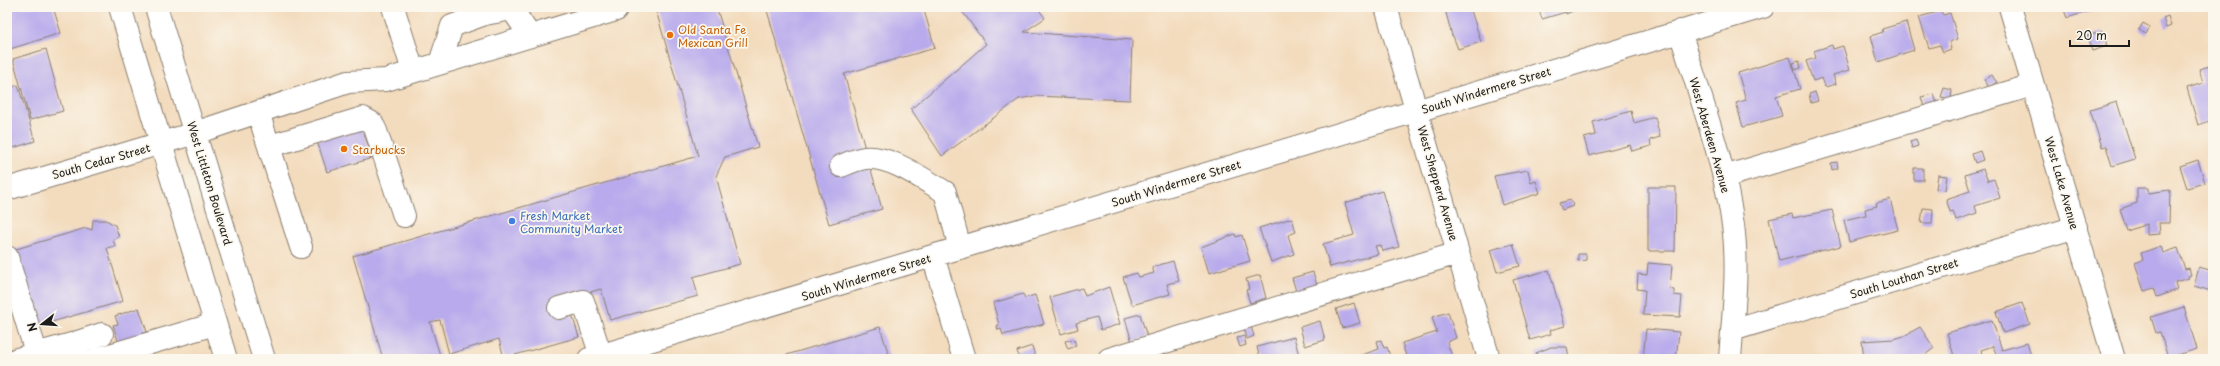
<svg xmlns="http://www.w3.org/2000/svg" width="2220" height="366" font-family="'Playpen Sans',sans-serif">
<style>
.building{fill:#b8aaec}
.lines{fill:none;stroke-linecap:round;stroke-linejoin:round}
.minor-casing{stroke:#887c6d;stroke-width:24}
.major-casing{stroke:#887c6d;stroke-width:24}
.minor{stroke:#fff;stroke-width:22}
.major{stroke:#fff;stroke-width:22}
.food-dot{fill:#e8710a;stroke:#fbf7ec;stroke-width:1.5}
.shop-dot{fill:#3f7fe0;stroke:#fbf7ec;stroke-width:1.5}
.labels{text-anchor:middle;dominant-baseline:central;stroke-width:3.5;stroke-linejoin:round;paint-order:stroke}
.food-label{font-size:11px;fill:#c56008;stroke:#fbf7ec;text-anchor:start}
.street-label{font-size:11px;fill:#1c1c1c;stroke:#fbf7ec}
.shop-label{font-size:11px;fill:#366cbe;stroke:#fbf7ec;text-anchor:start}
</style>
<rect width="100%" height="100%" fill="#fbf7ec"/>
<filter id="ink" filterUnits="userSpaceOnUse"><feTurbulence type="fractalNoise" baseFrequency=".025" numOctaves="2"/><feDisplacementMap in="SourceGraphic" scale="8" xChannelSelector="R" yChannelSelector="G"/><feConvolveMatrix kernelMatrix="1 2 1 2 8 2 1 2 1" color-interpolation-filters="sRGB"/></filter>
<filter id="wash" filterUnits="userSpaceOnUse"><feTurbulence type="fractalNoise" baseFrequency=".012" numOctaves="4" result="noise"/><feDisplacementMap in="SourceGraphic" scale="16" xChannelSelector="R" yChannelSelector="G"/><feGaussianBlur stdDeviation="0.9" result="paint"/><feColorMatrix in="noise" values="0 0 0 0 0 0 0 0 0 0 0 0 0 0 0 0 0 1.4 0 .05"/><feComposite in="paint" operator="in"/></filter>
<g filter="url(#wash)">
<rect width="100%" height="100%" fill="#f3dcbe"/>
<g id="blocks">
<path class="building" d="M 7,7 L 53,7 L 61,33 L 7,50 Z
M 655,7 L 719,7 L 717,9 L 758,147 L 725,157 L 716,176 L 740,264 L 693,277 L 698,296 L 610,320 L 601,289 L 551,303 L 571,311 L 579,337 L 504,358 L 499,339 L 449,354 L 440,320 L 430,322 L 441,359 L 383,359 L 353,256 L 698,156 Z
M 766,7 L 923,7 L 935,48 L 844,74 L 882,209 L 829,224 Z
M 959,7 L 1037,7 L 1045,18 L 1024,32 L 1132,40 L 1130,100 L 1035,96 L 1019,99 L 942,156 L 911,109 L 986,44 Z
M 1450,7 L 1470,7 L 1481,42 L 1458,49 L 1453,36 L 1452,36 L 1445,9 Z
M 1538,7 L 1578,7 L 1579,8 L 1566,14 L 1566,12 L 1542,19 Z
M 2063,7 L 2092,7 L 2093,10 L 2067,18 Z
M 1941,11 L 1943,15 L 1950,13 L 1958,39 L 1949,42 L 1951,49 L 1943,52 L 1940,45 L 1929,48 L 1919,17 Z
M 2168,16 L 2171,26 L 2166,28 L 2163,18 Z
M 1906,22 L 1914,50 L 1878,62 L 1871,36 L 1883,32 L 1882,29 Z
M 2143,23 L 2150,27 L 2146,34 L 2139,30 Z
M 2103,31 L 2107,46 L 2092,51 L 2087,36 Z
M 1832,45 L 1833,49 L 1843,46 L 1850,70 L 1833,75 L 1836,84 L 1825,87 L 1822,78 L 1813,81 L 1806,61 L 1816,58 L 1814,51 Z
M 46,49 L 63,111 L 30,120 L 13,59 Z
M 1790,57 L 1800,89 L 1776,96 L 1782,116 L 1743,127 L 1736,103 L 1746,100 L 1738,73 Z
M 1799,61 L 1801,68 L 1795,70 L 1793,63 Z
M 2213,65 L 2213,120 L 2198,125 L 2187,88 L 2203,83 L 2199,69 Z
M 1991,75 L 1997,82 L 1989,87 L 1984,80 Z
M 18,85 L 35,141 L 7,150 L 7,89 Z
M 1944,88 L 1952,90 L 1951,99 L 1941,97 Z
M 1815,92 L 1818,101 L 1811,103 L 1809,94 Z
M 1934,94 L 1937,104 L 1924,107 L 1921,97 Z
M 2117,102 L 2135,159 L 2112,166 L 2106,146 L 2102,147 L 2090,110 Z
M 1631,111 L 1634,123 L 1655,117 L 1660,137 L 1650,140 L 1651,146 L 1632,151 L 1630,145 L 1589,156 L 1584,138 L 1596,135 L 1593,122 Z
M 362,126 L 372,158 L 327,172 L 317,141 Z
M 1916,139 L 1918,146 L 1912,148 L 1910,141 Z
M 1980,151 L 1983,160 L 1975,163 L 1972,154 Z
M 2198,160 L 2205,183 L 2187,188 L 2180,166 Z
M 1837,162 L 1838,168 L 1832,170 L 1831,163 Z
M 1914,168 L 1923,168 L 1923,180 L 1914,180 Z
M 1983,169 L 1988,181 L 1994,179 L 2000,198 L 1975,206 L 1977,213 L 1956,220 L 1953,211 L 1950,212 L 1946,199 L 1970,191 L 1965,175 Z
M 1528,170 L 1531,183 L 1536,181 L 1540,193 L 1502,205 L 1494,176 Z
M 1938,175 L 1947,176 L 1945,190 L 1936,189 Z
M 1648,187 L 1676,187 L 1675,251 L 1648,251 Z
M 2137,188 L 2148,188 L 2148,193 L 2170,190 L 2169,223 L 2159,223 L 2160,234 L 2147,235 L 2147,224 L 2127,231 L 2120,209 L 2137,203 Z
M 1382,191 L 1399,247 L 1383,251 L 1381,245 L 1375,246 L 1378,254 L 1330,267 L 1323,244 L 1354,235 L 1345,203 Z
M 1890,199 L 1898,230 L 1849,242 L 1844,220 L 1866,215 L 1865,209 L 1877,206 L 1876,203 Z
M 1571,200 L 1573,206 L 1562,210 L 1559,203 Z
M 1923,208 L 1933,209 L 1932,223 L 1921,223 Z
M 1832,210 L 1841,246 L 1779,261 L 1769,219 L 1792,214 L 1793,218 Z
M 1292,218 L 1296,232 L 1288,235 L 1294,254 L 1271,262 L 1259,228 Z
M 93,220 L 106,220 L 115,225 L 119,237 L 113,239 L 115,246 L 107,248 L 123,301 L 35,327 L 13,250 L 86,228 L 92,230 Z
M 1235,234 L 1236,237 L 1242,235 L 1250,261 L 1209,273 L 1201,247 Z
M 1513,244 L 1520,266 L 1497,272 L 1490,250 Z
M 2161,246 L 2163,253 L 2178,248 L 2185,269 L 2189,268 L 2191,275 L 2188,276 L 2189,278 L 2175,282 L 2177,290 L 2157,297 L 2154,288 L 2144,291 L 2135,263 L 2143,260 L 2141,253 Z
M 1578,254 L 1586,254 L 1586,260 L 1578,261 Z
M 1173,261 L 1179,281 L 1167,284 L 1170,294 L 1132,305 L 1123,277 L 1137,273 L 1139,277 L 1154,273 L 1152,267 Z
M 1648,263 L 1672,265 L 1670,289 L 1674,290 L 1674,295 L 1682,296 L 1680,317 L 1643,315 L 1645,290 L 1637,289 L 1638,274 L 1647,275 Z
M 2199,267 L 2213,271 L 2211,291 L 2194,286 Z
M 1549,270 L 1565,326 L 1550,330 L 1551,334 L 1530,340 L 1513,280 Z
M 1313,272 L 1317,285 L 1296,291 L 1292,278 Z
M 1260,275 L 1266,298 L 1250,303 L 1246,290 L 1249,289 L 1246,279 Z
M 1109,287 L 1120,324 L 1101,330 L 1097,317 L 1076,323 L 1078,329 L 1061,334 L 1050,297 L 1082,288 L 1085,296 Z
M 1023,294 L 1025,298 L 1035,295 L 1044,324 L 1003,335 L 1001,329 L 998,330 L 997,326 L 999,325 L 993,303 Z
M 1354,303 L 1360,323 L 1342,328 L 1336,309 Z
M 2022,303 L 2030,324 L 2003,333 L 1996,312 Z
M 2184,307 L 2197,349 L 2168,358 L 2160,332 L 2156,333 L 2151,317 Z
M 139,308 L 148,335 L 119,344 L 113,325 L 118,324 L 115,316 Z
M 1448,312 L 1456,338 L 1447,342 L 1453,359 L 1407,359 L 1402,343 L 1437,332 L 1432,317 Z
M 1140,314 L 1147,337 L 1132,342 L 1125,318 Z
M 1992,320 L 2002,350 L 2027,343 L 2032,359 L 1998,359 L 1993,346 L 1981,350 L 1982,355 L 1969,359 L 1963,359 L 1962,357 L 1955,359 L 1947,333 Z
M 1320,321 L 1325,340 L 1305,346 L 1300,327 Z
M 1251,326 L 1254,336 L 1247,339 L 1244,327 Z
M 880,327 L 890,359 L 773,359 Z
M 1920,327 L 1934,348 L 1920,359 L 1864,359 L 1862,341 L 1894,339 L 1904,336 Z
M 1646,329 L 1679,332 L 1676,359 L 1643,359 Z
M 1244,336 L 1246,345 L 1240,347 L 1237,338 Z
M 1294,337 L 1300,359 L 1260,359 L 1257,347 Z
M 1074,339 L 1076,346 L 1068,349 L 1065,341 Z
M 1381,340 L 1384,348 L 1387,347 L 1391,359 L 1350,359 L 1379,349 L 1377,341 Z
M 1032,346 L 1036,359 L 1020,359 L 1017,351 Z
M 1551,347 L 1567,347 L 1569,359 L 1537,359 L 1536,353 Z"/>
</g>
</g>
<g filter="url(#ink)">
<use href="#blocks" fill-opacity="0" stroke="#887c6d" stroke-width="1"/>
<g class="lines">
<g class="minor-casing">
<path id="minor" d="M 393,7 L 413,71
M 1386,7 L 1489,359
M 2010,7 L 2114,359
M 1680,31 C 1699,95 1724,159 1733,225 C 1739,269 1733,315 1730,359
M 440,63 L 452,26 L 485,14 L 512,9 L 530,36
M 258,112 L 301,247
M 270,146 L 363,118 L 372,123 L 376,131 L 404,216
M 841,166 C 848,163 857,159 865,158 C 890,155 924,180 945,192 L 960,248
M 1724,177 L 2033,85
M 7,189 L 195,133 L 348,82 L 386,80 L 616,10
M 933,256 L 964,359
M 7,257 L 38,359
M 559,308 L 583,301 L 601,356
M 1732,330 L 2076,227
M 75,343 L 102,334
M 17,359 L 75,343 L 80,359
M 96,359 L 215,324
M 589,359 L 1763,7
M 1109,359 L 1458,253"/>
</g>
<g class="major-casing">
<path id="major" d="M 120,7 L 226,359
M 156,7 L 264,359"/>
</g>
<use href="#minor" class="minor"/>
<use href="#major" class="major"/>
</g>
</g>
<g class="food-dot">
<circle cx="670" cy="35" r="4"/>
<circle cx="344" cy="149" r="4"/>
</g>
<circle class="shop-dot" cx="512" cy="221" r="4"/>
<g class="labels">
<g class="food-label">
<text x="678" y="29">Old Santa Fe<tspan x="678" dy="13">Mexican Grill</tspan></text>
<text x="352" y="149">Starbucks</text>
</g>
<g class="street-label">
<text transform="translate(1486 90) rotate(-17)">South Windermere Street</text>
<text transform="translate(1710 135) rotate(74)">West Aberdeen Avenue</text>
<text transform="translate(101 161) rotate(-16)">South Cedar Street</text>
<text transform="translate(210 183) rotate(73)">West Littleton Boulevard</text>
<text transform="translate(1176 183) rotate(-17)">South Windermere Street</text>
<text transform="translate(1438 183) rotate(74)">West Shepperd Avenue</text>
<text transform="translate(2062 183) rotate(74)">West Lake Avenue</text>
<text transform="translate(866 277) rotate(-17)">South Windermere Street</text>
<text transform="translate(1904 278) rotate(-17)">South Louthan Street</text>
</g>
<g class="shop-label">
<text x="520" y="215">Fresh Market<tspan x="520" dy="13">Community Market</tspan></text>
</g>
</g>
<rect width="2220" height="366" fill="none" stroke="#fbf7ec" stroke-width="24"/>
<g transform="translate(42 324) rotate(253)" stroke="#fbf7ec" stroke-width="3" paint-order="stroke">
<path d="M0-3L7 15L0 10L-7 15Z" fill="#1c1c1c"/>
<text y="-6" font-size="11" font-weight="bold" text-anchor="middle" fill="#1c1c1c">N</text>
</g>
<path d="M2070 40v6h59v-6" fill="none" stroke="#1c1c1c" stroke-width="2"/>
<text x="2076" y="40" font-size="12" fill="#1c1c1c" stroke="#fbf7ec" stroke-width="3" paint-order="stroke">20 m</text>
</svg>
